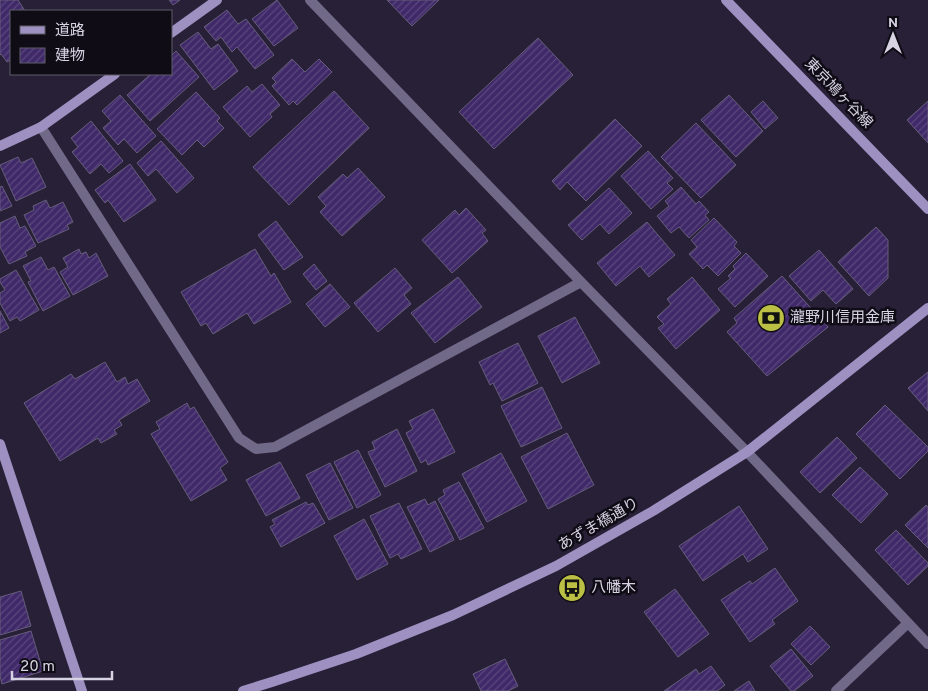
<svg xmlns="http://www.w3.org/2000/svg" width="928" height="691" font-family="Overpass,'Noto Sans JP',sans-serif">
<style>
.building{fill:url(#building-hatch);stroke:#655d79}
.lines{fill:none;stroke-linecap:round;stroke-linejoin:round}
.street{stroke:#716988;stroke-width:10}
.secondary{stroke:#9e90c1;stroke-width:10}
.labels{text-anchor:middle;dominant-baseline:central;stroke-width:5;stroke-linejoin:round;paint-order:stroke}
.street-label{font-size:15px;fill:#d7d3e3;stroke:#0f0c16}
.poi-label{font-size:15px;fill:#d7d3e3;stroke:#0f0c16;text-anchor:start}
</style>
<defs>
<pattern id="building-hatch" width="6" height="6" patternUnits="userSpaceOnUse" patternTransform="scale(1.25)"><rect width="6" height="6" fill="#402969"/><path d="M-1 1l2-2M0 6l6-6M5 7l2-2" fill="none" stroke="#5b477e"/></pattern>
</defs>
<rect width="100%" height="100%" fill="#272037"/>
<path class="building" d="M 0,0 L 18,0 L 25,11 L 11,11 L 11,60 L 7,62 L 1,54 L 0,55 Z
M 169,0 L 180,0 L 173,5 Z
M 277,0 L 298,28 L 274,46 L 252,19 Z
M 387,0 L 439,0 L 412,26 Z
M 227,10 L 238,24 L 246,19 L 274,55 L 255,69 L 237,47 L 232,52 L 221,37 L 216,41 L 204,27 Z
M 198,32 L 211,49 L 218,44 L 238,71 L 214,90 L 180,45 Z
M 538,38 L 573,75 L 494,149 L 459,112 Z
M 176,51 L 199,77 L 150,121 L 127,95 L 151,74 L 171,74 L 171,56 Z
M 292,59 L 305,72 L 319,59 L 332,72 L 297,105 L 293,101 L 289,105 L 272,86 L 276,82 L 272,78 Z
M 262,84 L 280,105 L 270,114 L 272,117 L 250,137 L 223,107 L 247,86 L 252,92 Z
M 334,91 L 369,128 L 289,205 L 253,167 Z
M 196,92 L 220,118 L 217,121 L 224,128 L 204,147 L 197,140 L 182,155 L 157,129 Z
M 120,95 L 156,136 L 137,153 L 124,139 L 118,145 L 103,128 L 111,121 L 102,111 Z
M 729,95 L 763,131 L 736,157 L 701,120 Z
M 763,101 L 778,118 L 765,129 L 751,112 Z
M 928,101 L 928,143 L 907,120 Z
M 615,119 L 642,146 L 586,201 L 567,182 L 560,190 L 552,181 Z
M 91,121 L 123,161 L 109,173 L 101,164 L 90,174 L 72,152 L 78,147 L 71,138 Z
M 696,123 L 736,165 L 701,198 L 661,157 Z
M 161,141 L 194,178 L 177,193 L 156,169 L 148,176 L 137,163 Z
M 648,151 L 673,178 L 667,183 L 673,189 L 651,209 L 621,176 Z
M 18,157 L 21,163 L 32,158 L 46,187 L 16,201 L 0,165 Z
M 130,164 L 156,200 L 124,222 L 108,200 L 105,203 L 95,190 Z
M 358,168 L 385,197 L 342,236 L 320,212 L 326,206 L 318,197 L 343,174 L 347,178 Z
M 2,186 L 12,206 L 0,211 L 0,187 Z
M 681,187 L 696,204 L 699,201 L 709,212 L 705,215 L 709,220 L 689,238 L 679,227 L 671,233 L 657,216 L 669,206 L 665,201 Z
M 609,188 L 632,213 L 609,234 L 600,224 L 582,240 L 568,225 Z
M 46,200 L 50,208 L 63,202 L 73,222 L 67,225 L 69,229 L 38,243 L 24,215 L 34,210 L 33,206 Z
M 466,208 L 486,230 L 482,233 L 488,241 L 452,273 L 422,240 L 455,210 L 459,215 Z
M 15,216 L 20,228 L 25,226 L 36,246 L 25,252 L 27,256 L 9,264 L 0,247 L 0,223 Z
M 714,218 L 737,242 L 734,246 L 741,253 L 718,276 L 707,265 L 703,269 L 689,254 L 697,247 L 691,240 Z
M 276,221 L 303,257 L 284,270 L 258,235 Z
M 647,222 L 675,255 L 649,277 L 640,266 L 616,286 L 597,263 Z
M 876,227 L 888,240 L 888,278 L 869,296 L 838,262 Z
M 79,249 L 81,254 L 86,252 L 89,258 L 96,253 L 108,276 L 73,295 L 60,272 L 68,267 L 63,258 Z
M 255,249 L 271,276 L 274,273 L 291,302 L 254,324 L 247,313 L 213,334 L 206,323 L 201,326 L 181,292 Z
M 819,250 L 853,289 L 836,304 L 823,290 L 811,301 L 789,276 Z
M 746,253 L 768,276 L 735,307 L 718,289 L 731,278 L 728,276 L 735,269 L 733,266 Z
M 41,257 L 48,270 L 54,267 L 70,296 L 43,311 L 28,282 L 31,281 L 23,266 Z
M 314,264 L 327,281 L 316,290 L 303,274 Z
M 395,268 L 412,288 L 404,295 L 411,304 L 378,332 L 354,303 Z
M 16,270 L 39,310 L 20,321 L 17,317 L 10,321 L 0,303 L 0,293 L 5,290 L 0,282 L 0,279 Z
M 782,276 L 828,327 L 767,376 L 727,332 L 737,323 L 734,318 Z
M 458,277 L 482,307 L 435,343 L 411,313 Z
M 692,277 L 720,310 L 676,349 L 658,328 L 664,324 L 657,317 L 671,304 L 667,299 Z
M 330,284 L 350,307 L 325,327 L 306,304 Z
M 0,311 L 9,328 L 0,333 Z
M 575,317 L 600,363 L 562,383 L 538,336 Z
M 518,343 L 538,383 L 502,401 L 493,383 L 490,385 L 479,362 Z
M 105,362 L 117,382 L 125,377 L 128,384 L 137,379 L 150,401 L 119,420 L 122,425 L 114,430 L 117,434 L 101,443 L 98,438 L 60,461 L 24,403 L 71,374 L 75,379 Z
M 928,372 L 928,411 L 908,388 Z
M 542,387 L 562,428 L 521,447 L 501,406 Z
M 187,403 L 190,409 L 194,407 L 228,462 L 220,468 L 227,480 L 191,501 L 151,434 L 160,429 L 156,422 Z
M 885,405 L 928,447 L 928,451 L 900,479 L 856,434 Z
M 433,409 L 455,452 L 428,465 L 426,460 L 421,463 L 406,433 L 413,429 L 409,421 Z
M 397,429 L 417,471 L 385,487 L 368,452 L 375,449 L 372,442 Z
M 567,433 L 594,485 L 548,509 L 521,457 Z
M 837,437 L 857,458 L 820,493 L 800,472 Z
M 358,450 L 381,495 L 357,508 L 334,462 Z
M 501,453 L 527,501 L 487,522 L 462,474 Z
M 280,462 L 300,498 L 266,516 L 246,480 Z
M 330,463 L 353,508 L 329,520 L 306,475 Z
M 860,467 L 888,494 L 861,523 L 832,495 Z
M 459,482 L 484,528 L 460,540 L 438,499 L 445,495 L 443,490 Z
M 425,499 L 428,505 L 435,501 L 454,540 L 430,552 L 407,507 Z
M 306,502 L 308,505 L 313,503 L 325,523 L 281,547 L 270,527 L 275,524 L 272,520 Z
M 399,503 L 422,549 L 401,559 L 398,554 L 390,558 L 370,516 Z
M 926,505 L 928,507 L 928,548 L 905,525 Z
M 739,506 L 768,549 L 748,562 L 743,554 L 703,581 L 679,546 Z
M 364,519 L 388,564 L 357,580 L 334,536 Z
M 896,530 L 928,563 L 928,566 L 908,585 L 875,550 Z
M 775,568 L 798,601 L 772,620 L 775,624 L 750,642 L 721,600 L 750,581 L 752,584 Z
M 675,589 L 709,634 L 678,657 L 644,612 Z
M 21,591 L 31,626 L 0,635 L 0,597 Z
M 810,626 L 830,647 L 811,665 L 791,644 Z
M 31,631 L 43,671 L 2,684 L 0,676 L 0,640 Z
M 791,649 L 813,676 L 794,691 L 791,691 L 770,666 Z
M 505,659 L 518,686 L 508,691 L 481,691 L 473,674 Z
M 711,666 L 725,685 L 717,691 L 664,691 L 696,669 L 699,674 Z
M 749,681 L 755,691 L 734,691 Z"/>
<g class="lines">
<path class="street" d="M 310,0 L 581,282 L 747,452 L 928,644
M 41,127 L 239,438 L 256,449 L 275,447 L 581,282
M 836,691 L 908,623"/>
<path class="secondary" d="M 726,0 L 928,209
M 171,33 L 217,0
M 0,146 L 41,127 L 115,74
M 0,444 L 82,691
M 243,691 L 275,681 L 356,654 L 453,615 L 556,566 L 653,511 L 747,452 L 928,308"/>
</g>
<defs>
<g id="bank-disc" transform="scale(1.4375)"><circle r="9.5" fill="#bbc045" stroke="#0f0c16"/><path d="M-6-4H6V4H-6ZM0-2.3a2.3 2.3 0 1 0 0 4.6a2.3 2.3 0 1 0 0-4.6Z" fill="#111"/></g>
<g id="bus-disc" transform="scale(1.4375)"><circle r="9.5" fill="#bbc045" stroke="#0f0c16"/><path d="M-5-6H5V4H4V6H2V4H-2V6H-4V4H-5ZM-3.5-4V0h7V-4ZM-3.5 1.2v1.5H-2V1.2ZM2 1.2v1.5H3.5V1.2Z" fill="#111"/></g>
</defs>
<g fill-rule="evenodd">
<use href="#bank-disc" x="771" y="318"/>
<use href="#bus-disc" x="572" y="588"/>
</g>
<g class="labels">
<g class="street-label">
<text transform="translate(838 94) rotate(46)">東京鳩ヶ谷線</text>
<text transform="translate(599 525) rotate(-30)">あずま橋通り</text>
</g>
<g class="poi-label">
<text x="790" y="318">瀧野川信用金庫</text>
<text x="591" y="588">八幡木</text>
</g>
</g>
<rect x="10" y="10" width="162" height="65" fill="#0f0c16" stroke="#5f5c68"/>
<rect x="20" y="26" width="25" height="8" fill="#9e90c1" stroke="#5f5c68"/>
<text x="55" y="35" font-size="15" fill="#d7d3e3">道路</text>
<rect x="20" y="48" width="25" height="15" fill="url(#building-hatch)" stroke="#5f5c68"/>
<text x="55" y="60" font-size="15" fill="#d7d3e3">建物</text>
<g transform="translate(893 35)" stroke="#0f0c16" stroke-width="4" paint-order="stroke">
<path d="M0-4L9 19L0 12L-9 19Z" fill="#d7d3e3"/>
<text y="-8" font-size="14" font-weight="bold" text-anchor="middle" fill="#d7d3e3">N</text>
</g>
<path d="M12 671v8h100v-8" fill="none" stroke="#d7d3e3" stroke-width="2.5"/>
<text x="20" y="671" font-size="15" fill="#d7d3e3" stroke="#0f0c16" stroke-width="4" paint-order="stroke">20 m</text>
</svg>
